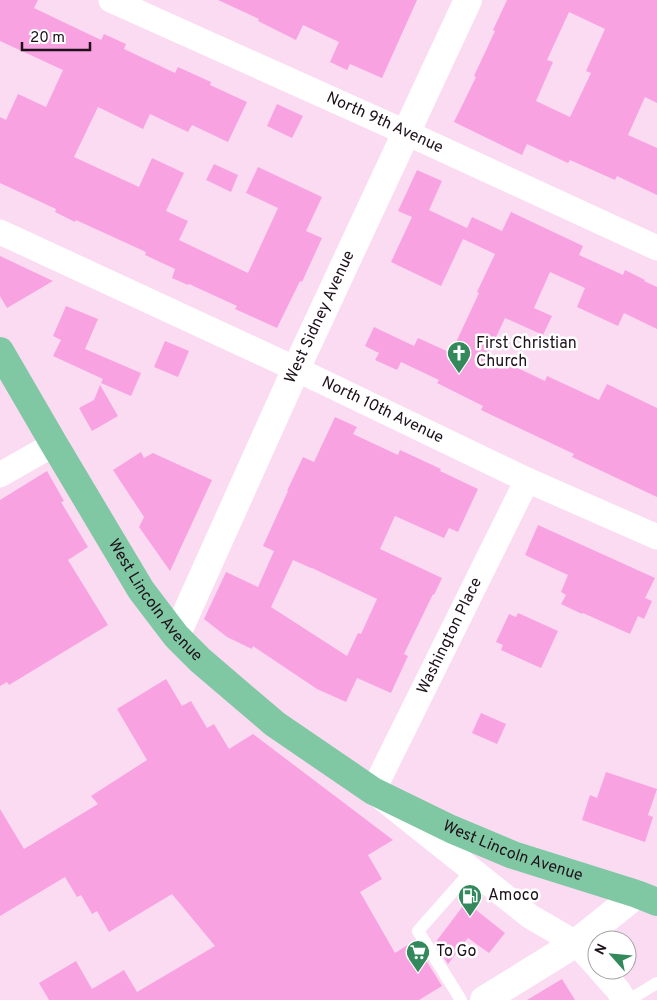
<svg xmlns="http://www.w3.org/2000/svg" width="657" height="1000" font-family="Overpass,sans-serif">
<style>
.building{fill:#f9a2e2;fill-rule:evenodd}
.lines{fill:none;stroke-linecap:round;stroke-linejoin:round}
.service{stroke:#fff;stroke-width:12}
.minor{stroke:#fff;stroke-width:25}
.tertiary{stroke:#fff;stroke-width:28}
.primary{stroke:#80c7a4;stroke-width:28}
.labels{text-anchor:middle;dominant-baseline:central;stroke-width:5;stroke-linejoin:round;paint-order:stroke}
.street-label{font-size:16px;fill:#1e111a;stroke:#fff}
.poi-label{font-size:16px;fill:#1e111a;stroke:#fff;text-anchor:start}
</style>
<rect width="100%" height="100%" fill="#fbdbf1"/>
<path class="building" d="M 0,0 L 38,0 L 34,8 L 101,40 L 104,34 L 126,44 L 124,49 L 175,73 L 178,67 L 211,82 L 210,85 L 247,102 L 228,142 L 192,125 L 188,132 L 150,114 L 143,129 L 98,107 L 74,157 L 139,187 L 152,158 L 184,173 L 166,211 L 188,221 L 179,240 L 248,273 L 278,208 L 246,193 L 258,167 L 322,197 L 306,231 L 322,238 L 302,282 L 300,281 L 277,328 L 235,309 L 237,306 L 189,284 L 188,285 L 172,278 L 175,269 L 145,255 L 146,252 L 76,220 L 75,222 L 55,212 L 56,209 L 0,183 L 0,117 L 6,120 L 18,94 L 46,107 L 63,70 L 0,41 Z
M 218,0 L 417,0 L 382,78 L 350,64 L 347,70 L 330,62 L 339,42 L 303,25 L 296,40 L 258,21 L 259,19 Z
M 507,0 L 657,0 L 657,103 L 645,97 L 628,135 L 657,148 L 657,195 L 617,176 L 615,180 L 570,160 L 568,163 L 527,144 L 522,155 L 454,122 L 476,77 L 474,76 L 495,31 L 493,30 ZM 569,12 L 605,29 L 586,71 L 591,73 L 570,117 L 536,101 L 553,62 L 547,60 Z
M 277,104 L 303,116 L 292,138 L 267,126 Z
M 214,164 L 238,175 L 231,192 L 206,180 Z
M 417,170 L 442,181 L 429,210 L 467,228 L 472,217 L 502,231 L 511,212 L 583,246 L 579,255 L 623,275 L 625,270 L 645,280 L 644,281 L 657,287 L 657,329 L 624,313 L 618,326 L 577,307 L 585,288 L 550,272 L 534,308 L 552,316 L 543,335 L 505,318 L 488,354 L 545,381 L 547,376 L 599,400 L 607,384 L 657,408 L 657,497 L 572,457 L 574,454 L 481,410 L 483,406 L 437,383 L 439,380 L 401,362 L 397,370 L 375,360 L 379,353 L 365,346 L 374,327 L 414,346 L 418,338 L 451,353 L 479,293 L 477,292 L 495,254 L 463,239 L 441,286 L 391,262 L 412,217 L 398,211 Z
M 0,256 L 53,281 L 7,308 L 0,296 Z
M 66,306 L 98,319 L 85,349 L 141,373 L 131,396 L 101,383 L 103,379 L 53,356 L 61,340 L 53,336 Z
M 165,341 L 189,351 L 178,377 L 154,367 Z
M 100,385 L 118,416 L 92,431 L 79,408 L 94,400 Z
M 335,417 L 357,427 L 353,434 L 398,455 L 400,450 L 441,469 L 440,471 L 478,489 L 458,532 L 449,528 L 444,538 L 395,516 L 380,549 L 442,578 L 434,595 L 433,594 L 404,654 L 408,656 L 391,693 L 357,678 L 346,702 L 317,689 L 253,646 L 252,649 L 227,637 L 204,619 L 226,572 L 258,587 L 274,551 L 263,546 L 288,491 L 287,491 L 303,457 L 314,462 ZM 293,560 L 311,568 L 312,568 L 377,599 L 361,634 L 358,633 L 347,656 L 271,607 Z
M 141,452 L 144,458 L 153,453 L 212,480 L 170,571 L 139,527 L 144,517 L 113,470 Z
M 47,471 L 64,501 L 61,502 L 88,547 L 68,560 L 108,625 L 9,685 L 7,682 L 0,686 L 0,500 Z
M 538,525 L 655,578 L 645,598 L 652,601 L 644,619 L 638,616 L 630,634 L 583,613 L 582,614 L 561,604 L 566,595 L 561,592 L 568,575 L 525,555 Z
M 518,613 L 558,631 L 541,668 L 501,650 L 503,645 L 496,642 L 509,614 L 516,617 Z
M 166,679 L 182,706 L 191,701 L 207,728 L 214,724 L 229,749 L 253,734 L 393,840 L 368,855 L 382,879 L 360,892 L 395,953 L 414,941 L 442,986 L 419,1000 L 49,1000 L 39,983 L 76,961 L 92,989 L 124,970 L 137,992 L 215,946 L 172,894 L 109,932 L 97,911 L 92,914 L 81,895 L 77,897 L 65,877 L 0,916 L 0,809 L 24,849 L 98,804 L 91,796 L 147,760 L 117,709 Z
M 481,713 L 506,724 L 497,744 L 472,733 Z
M 606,772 L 657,789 L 648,815 L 653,817 L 645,842 L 582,820 L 590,795 L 597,798 Z
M 466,902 L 505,933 L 489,953 L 468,938 L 448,964 L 435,943 Z
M 562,979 L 575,1000 L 527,1000 Z"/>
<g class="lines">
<path class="service" d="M 461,1000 L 418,931 L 472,870
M 629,1000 L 657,983"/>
<g class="minor">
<path id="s1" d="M 111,0 L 407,133 L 657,248"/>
<path id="s2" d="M 0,232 L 296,369 L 527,480 L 657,537"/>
<path d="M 0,475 L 54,444"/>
<path d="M 527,480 L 373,791 L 531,917 L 576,943 L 597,966"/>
<path d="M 600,970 L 618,990 L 624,1000"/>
</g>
<g class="tertiary">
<path id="s3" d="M 176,636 L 296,369 L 468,0"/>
<path d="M 484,1000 L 576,943 L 637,894"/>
</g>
<path class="primary" id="s4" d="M 0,351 L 54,444 L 141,590 L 176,636 L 200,660 L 275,724 L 373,791 L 451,829 L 513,855 L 637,894 L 657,902"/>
</g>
<defs>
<g id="church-pin" transform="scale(1.25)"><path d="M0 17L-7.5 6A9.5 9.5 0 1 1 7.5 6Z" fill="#33895c" stroke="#fff"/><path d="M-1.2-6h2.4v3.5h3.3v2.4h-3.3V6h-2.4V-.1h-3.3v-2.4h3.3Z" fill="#fff"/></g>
<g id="fuel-pin" transform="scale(1.25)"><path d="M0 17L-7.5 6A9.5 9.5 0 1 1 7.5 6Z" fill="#33895c" stroke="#fff"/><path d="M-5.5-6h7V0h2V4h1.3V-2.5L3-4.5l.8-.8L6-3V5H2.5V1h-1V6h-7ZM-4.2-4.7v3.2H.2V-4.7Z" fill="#fff"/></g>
<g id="supermarket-pin" transform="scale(1.25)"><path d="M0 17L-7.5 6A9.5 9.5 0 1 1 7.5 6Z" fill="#33895c" stroke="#fff"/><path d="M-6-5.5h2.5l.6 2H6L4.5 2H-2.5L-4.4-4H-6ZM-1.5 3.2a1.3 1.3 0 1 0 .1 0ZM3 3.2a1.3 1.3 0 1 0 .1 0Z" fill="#fff"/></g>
</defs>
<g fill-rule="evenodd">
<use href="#church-pin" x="459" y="353"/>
<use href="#fuel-pin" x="470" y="896"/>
<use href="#supermarket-pin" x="418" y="952"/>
</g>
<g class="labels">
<g class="street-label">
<text stroke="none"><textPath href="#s1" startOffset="300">North 9th Avenue</textPath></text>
<text stroke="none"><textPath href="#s3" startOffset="350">West Sidney Avenue</textPath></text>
<text stroke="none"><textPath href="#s2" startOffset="422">North 10th Avenue</textPath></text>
<text stroke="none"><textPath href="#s4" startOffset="294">West Lincoln Avenue</textPath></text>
<text transform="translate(450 636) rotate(-64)">Washington Place</text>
<text stroke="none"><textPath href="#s4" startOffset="739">West Lincoln Avenue</textPath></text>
</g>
<g class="poi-label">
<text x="476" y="344">First Christian<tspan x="476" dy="18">Church</tspan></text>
<text x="488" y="896">Amoco</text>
<text x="436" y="952">To Go</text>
</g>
</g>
<g transform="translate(612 955) rotate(297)"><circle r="24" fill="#ffffff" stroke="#a5a0a3"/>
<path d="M0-4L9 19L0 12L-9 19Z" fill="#33895c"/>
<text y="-8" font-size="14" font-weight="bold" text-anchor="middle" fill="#1e111a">N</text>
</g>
<path d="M22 42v8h68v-8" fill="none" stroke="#1e111a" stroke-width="2.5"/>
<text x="30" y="42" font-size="15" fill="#1e111a" stroke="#ffffff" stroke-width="4" paint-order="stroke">20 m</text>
</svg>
